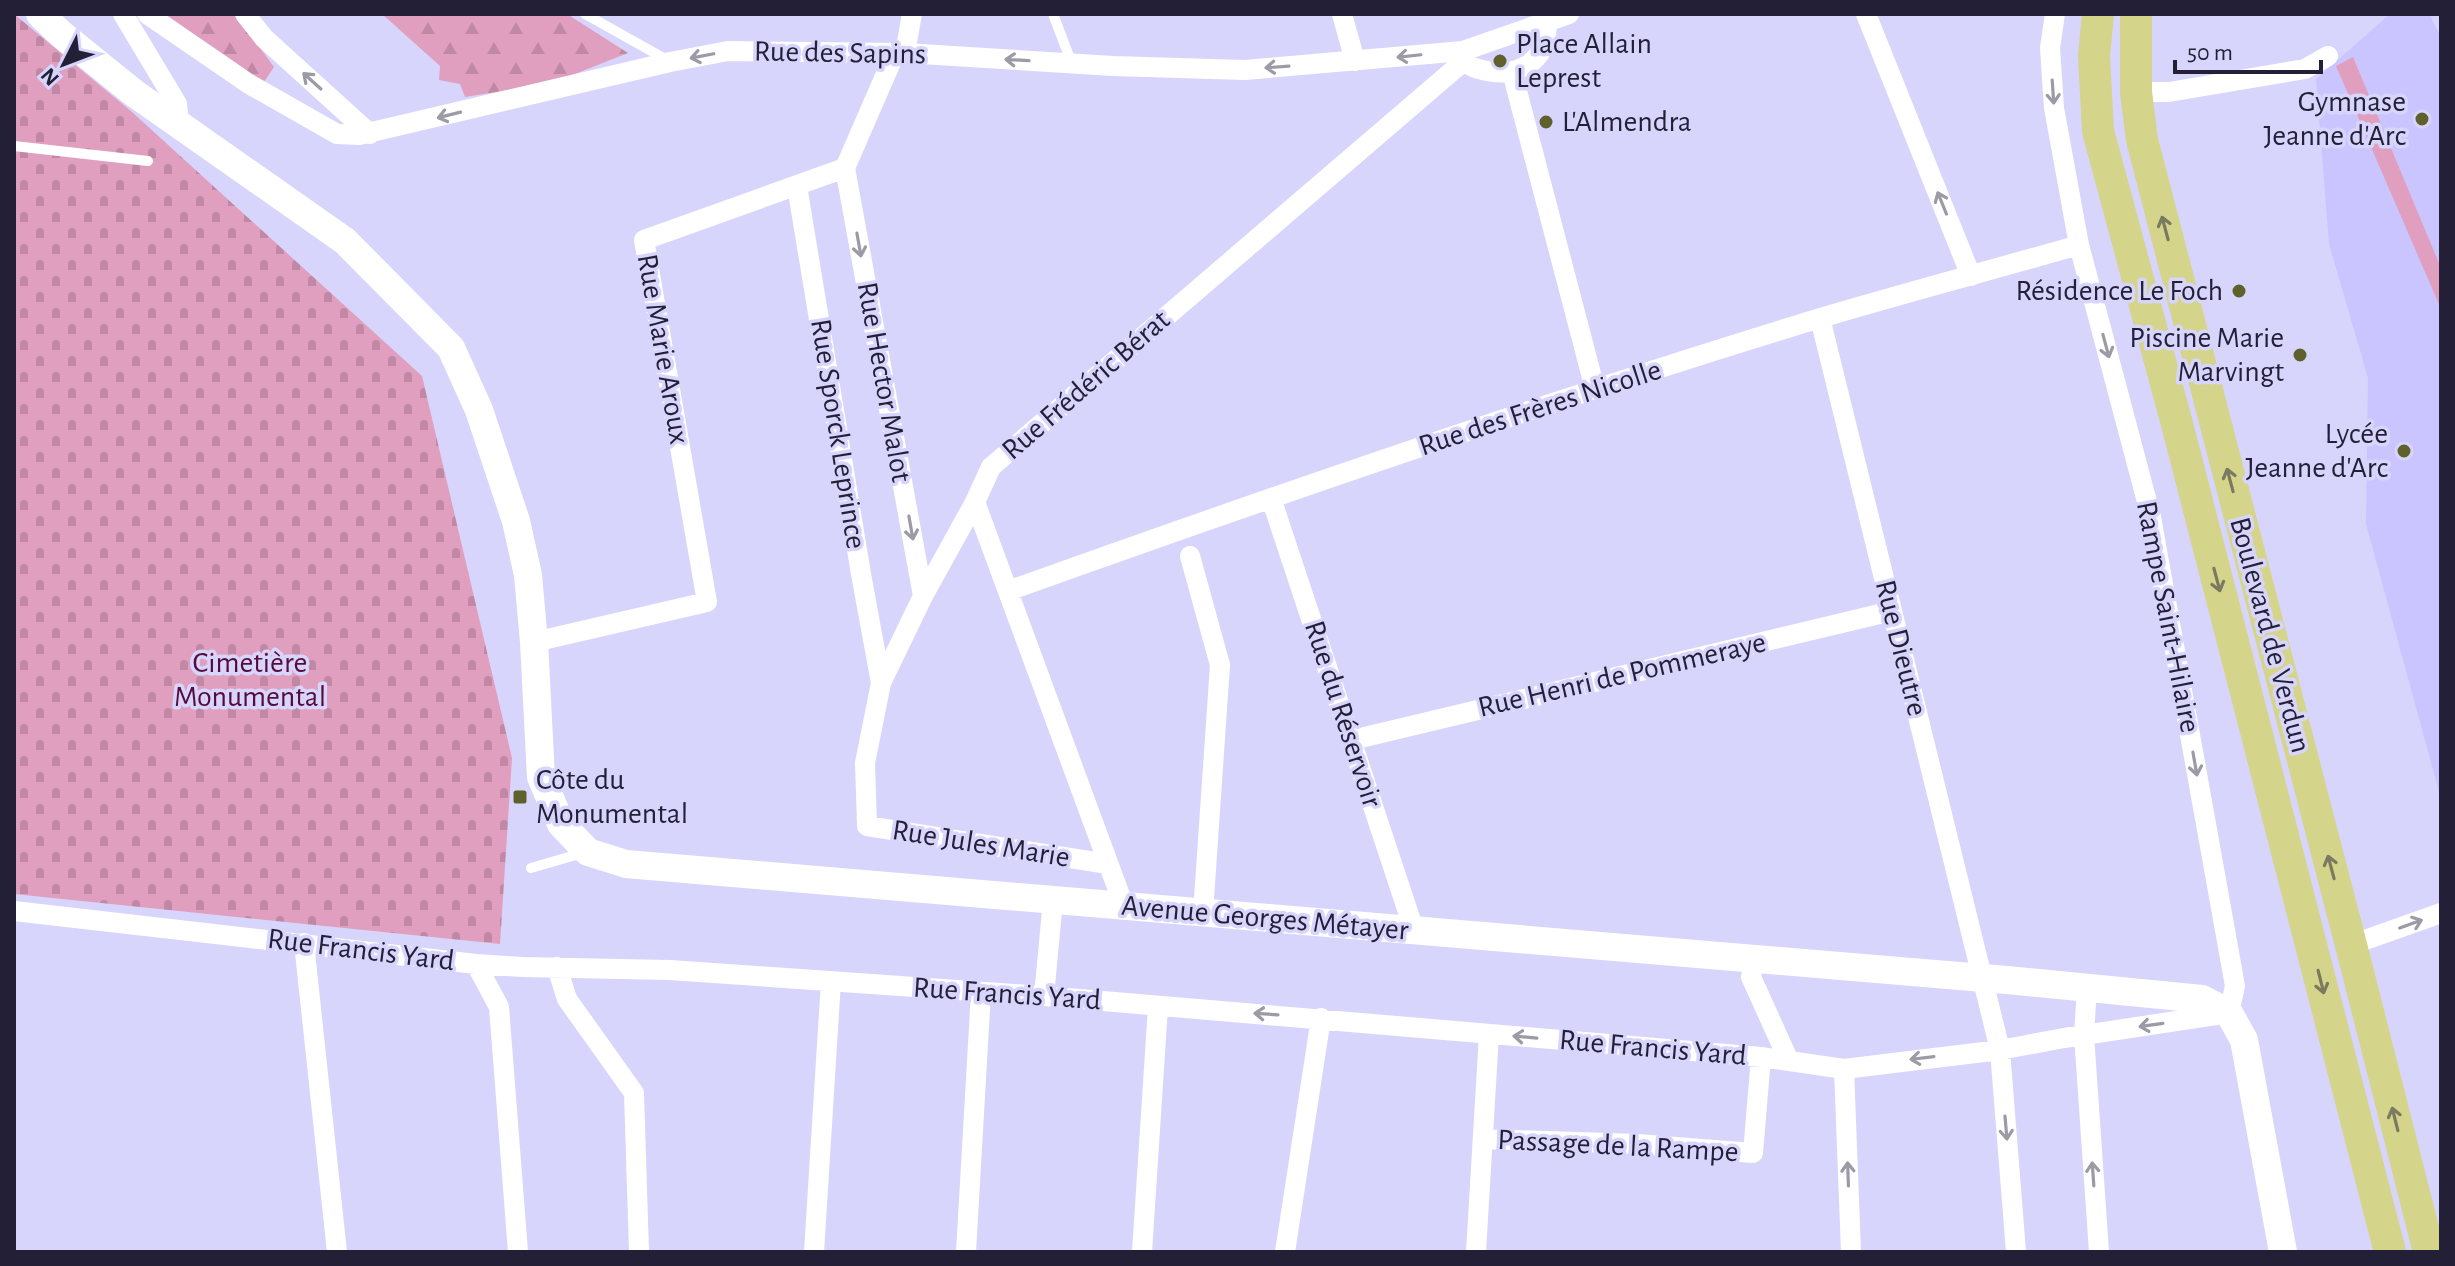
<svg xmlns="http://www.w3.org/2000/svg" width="2455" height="1266" font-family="'Alegreya Sans',sans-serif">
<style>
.built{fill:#cac5ff}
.grass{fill:#e09fbf}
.forest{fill:url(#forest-firs)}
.cemetery{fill:url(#cemetery-stones)}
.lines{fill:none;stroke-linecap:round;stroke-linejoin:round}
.lane{stroke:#fff;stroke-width:10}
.street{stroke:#fff;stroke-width:20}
.secondary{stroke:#fff;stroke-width:28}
.primary{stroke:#d4d48a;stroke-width:32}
.oneway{stroke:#9c9aa5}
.oneway2{stroke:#7b7a60}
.poi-dot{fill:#60602c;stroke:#d7d5fc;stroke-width:3}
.labels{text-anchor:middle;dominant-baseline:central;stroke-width:7;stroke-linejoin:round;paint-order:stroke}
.poi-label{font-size:30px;fill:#221f37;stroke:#d7d5fc;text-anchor:end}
.street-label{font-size:30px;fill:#221f37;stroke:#d7d5fc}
.park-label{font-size:30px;fill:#570b3a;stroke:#d7d5fc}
</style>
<defs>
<pattern id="forest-firs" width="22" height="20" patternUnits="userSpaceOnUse" patternTransform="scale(2)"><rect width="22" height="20" fill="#e09fbf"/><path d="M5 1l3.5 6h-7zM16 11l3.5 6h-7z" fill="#c088a5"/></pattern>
<pattern id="cemetery-stones" width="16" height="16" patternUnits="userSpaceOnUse" patternTransform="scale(2)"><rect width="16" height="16" fill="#e09fbf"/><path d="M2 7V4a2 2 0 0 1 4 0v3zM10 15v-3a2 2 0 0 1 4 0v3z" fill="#c088a5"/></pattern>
</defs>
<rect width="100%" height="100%" fill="#d7d5fc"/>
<path class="built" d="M 2390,14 L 2429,14 L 2441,37 L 2441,799 L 2366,524 L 2368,378 L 2329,244 L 2316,79 Z"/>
<path class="grass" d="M 2353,57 L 2441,268 L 2441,309 L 2336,66 Z"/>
<path class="forest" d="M 165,14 L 235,14 L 274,67 L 262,85 Z
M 382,14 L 567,14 L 628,53 L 552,83 L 465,97 L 460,84 L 439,80 L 440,66 Z"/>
<path class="cemetery" d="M 14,14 L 132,112 L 422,376 L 512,758 L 500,944 L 14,894 Z"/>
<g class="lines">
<path class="lane" d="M 585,14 L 669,61
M 1053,14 L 1072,64
M 14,146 L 148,161
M 531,868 L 586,852"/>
<path class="street" d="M 123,14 L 177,104 L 179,123
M 147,14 L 249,84 L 337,134 L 359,135 L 670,62 L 728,51 L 905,53 L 1113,66 L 1245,70 L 1463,51 L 1569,14
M 245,14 L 264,38 L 370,134
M 1342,14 L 1355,61
M 1866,14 L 1971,276
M 905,53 L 912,14
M 1464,61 C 1471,68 1478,69 1487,71 C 1511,76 1537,67 1545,42 C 1547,36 1546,28 1547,22
M 1512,72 L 1595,389
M 2136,92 L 2169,92 L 2305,69 L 2328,56
M 845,168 L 923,596
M 797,186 L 861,574 L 881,683
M 1820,318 L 2000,1050 L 2016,1252
M 1271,498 L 1414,930
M 975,502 L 923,596 L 881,683 L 865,763 L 867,826 L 1108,864
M 1190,556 L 1220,665 L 1203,913
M 1008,591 C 1276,495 1545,402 1817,319 C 1904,293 1992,270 2079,245
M 534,642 L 707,602 L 644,240 L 845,168 L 895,53
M 1352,740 L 1892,611
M 1124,906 L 975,502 L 991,467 L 1464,61
M 14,911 L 476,964 L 522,967 L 670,970 L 1044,996 L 1761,1057 L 1844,1069 L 2000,1050 L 2064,1038 L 2229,1013 L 2235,986 L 2151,517 L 2079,245 L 2054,108 L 2050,48 L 2055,14
M 304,943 L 337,1252
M 2351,945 L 2441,913
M 1754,959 L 1751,977 L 1789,1061
M 476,964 L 499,1007 L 518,1252
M 557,967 L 567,999 L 634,1093 L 639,1252
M 2087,987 L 2084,1035 L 2099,1252
M 1044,996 L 1053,900
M 1844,1069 L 1851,1252
M 1483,1139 L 1638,1144 L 1753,1153 L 1761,1057
M 814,1252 L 831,981
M 966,1252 L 981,992
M 1142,1252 L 1158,1007
M 1285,1252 L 1321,1018
M 1476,1252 L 1489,1034"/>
<path class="secondary" d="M 40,14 L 61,34 L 134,93 L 345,241 L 451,348 L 479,410 L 516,521 L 528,575 L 534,642 L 541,777 L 561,824 L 588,852 L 626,864 L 2007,980 L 2202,999 L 2229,1013 L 2244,1040 L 2283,1252"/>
<path class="primary" d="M 2098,14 L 2094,56 L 2098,131 L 2177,424 L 2390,1252
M 2136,14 L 2136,92 L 2142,140 L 2351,945 L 2429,1252"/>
</g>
<defs><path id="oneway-shaft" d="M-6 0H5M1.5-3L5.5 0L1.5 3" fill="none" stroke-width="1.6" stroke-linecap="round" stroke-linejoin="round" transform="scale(2)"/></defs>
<g class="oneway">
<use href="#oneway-shaft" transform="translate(702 56) rotate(169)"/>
<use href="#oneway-shaft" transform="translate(1409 56) rotate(174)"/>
<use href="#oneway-shaft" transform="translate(1017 60) rotate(-177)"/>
<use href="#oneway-shaft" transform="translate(1277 67) rotate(176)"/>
<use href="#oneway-shaft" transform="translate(312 81) rotate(-138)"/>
<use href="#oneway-shaft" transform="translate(2053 92) rotate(86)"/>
<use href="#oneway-shaft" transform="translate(449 115) rotate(166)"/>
<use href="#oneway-shaft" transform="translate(1942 203) rotate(-112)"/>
<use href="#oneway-shaft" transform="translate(859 245) rotate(80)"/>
<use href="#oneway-shaft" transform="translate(2106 346) rotate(75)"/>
<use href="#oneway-shaft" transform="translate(911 528) rotate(80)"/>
<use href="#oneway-shaft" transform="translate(2195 764) rotate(80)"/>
<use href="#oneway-shaft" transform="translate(2411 924) rotate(-20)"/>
<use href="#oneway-shaft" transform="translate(1266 1014) rotate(-176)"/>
<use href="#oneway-shaft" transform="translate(2151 1025) rotate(172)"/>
<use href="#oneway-shaft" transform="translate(1525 1037) rotate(-175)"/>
<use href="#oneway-shaft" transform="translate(1922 1058) rotate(173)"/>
<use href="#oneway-shaft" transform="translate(2006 1128) rotate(85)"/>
<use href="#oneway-shaft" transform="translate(1848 1174) rotate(-92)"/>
<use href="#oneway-shaft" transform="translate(2093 1174) rotate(-94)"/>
</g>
<g class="oneway2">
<use href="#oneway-shaft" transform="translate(2165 228) rotate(-105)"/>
<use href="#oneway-shaft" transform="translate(2230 480) rotate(-105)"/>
<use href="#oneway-shaft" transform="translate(2217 580) rotate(75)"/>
<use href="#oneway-shaft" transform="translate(2331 867) rotate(-105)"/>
<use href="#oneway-shaft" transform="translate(2321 982) rotate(76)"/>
<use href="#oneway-shaft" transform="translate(2395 1119) rotate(-104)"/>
</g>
<g class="poi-dot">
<circle cx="1500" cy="61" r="8"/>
<circle cx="2422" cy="119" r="8"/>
<circle cx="1546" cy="122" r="8"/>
<circle cx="2239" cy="291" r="8"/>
<circle cx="2300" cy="355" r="8"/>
<circle cx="2404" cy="451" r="8"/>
<rect x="512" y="789" width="16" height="16" rx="4"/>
</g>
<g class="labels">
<g class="poi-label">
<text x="1516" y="44" text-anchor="start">Place Allain<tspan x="1516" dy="34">Leprest</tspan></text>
<text x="2406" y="102">Gymnase<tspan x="2406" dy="34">Jeanne d'Arc</tspan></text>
<text x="1562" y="122" text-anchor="start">L'Almendra</text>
<text x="2223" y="291">Résidence Le Foch</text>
<text x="2284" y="338">Piscine Marie<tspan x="2284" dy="34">Marvingt</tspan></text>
<text x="2388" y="434">Lycée<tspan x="2388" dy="34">Jeanne d'Arc</tspan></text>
<text x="536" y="780" text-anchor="start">Côte du<tspan x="536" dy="34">Monumental</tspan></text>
</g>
<g class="street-label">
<text transform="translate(840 53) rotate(1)">Rue des Sapins</text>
<text transform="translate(663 349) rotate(80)">Rue Marie Aroux</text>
<text transform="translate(884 382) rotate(80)">Rue Hector Malot</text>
<text transform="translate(1086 385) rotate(-41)">Rue Frédéric Bérat</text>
<text transform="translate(1540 408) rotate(-18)">Rue des Frères Nicolle</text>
<text transform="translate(838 434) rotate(81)">Rue Sporck Leprince</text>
<text transform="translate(2168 617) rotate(79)">Rampe Saint-Hilaire</text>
<text transform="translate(2270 635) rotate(75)">Boulevard de Verdun</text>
<text transform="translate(1901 648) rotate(76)">Rue Dieutre</text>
<text transform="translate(1622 675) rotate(-13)">Rue Henri de Pommeraye</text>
<text transform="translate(1343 714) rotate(72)">Rue du Réservoir</text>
<text transform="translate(981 844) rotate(9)">Rue Jules Marie</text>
<text transform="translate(1265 918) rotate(5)">Avenue Georges Métayer</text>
<text transform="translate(361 950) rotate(7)">Rue Francis Yard</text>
<text transform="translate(1007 994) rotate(4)">Rue Francis Yard</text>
<text transform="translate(1653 1048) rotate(5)">Rue Francis Yard</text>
<text transform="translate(1618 1146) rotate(3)">Passage de la Rampe</text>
</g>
<g class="park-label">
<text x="250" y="663">Cimetière<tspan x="250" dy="34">Monumental</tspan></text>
</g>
</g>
<rect width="2455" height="1266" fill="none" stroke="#221f37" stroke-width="32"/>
<g transform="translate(64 64) rotate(228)" stroke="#d7d5fc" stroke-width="6" paint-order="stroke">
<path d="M0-6L14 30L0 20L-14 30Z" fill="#221f37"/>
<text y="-12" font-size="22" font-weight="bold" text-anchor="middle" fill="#221f37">N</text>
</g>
<path d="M2175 60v12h146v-12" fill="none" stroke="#221f37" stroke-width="4"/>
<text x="2187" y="60" font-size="24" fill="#221f37" stroke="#d7d5fc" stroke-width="6" paint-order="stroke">50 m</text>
</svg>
